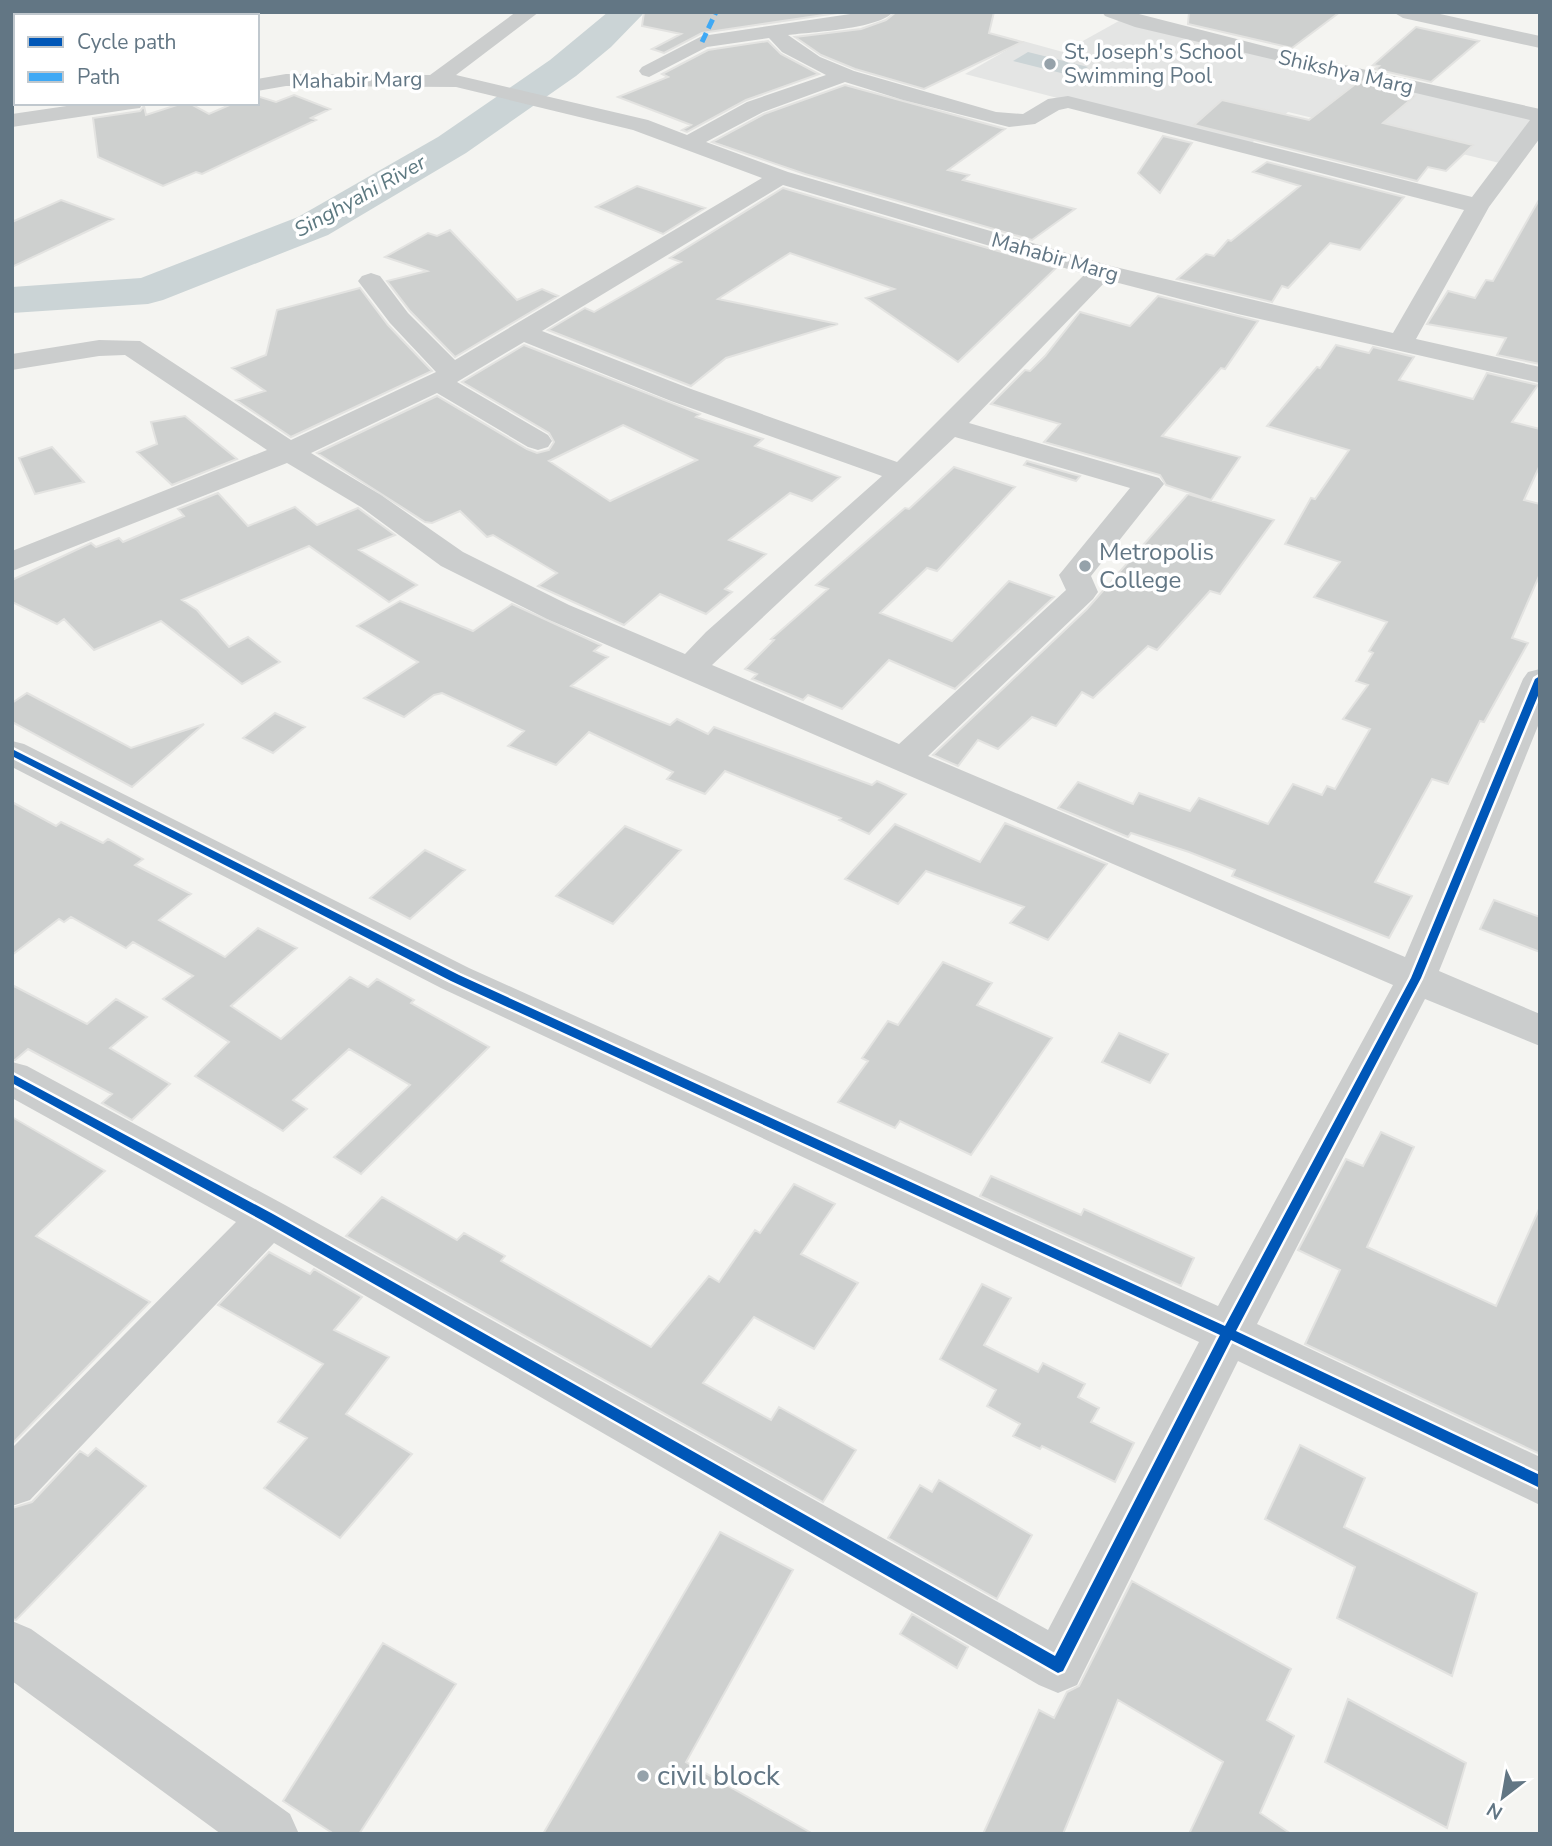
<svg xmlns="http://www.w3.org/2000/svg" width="1552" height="1846" font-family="'Nunito Sans',sans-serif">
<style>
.built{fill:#e4e5e4}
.water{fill:#cbd4d6}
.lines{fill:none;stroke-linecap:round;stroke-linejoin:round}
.river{fill:#cbd4d6;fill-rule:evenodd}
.building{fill:#ced0cf;stroke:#e3e3e1;stroke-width:2;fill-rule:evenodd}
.street{fill:#cbcdcd;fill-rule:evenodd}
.quiet{stroke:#3fa9f5;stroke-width:5;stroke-dasharray:10 5;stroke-linecap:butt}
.cycleway-casing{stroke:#fff;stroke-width:5}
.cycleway{fill:#0057b8;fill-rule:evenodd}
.poi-dot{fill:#95a2aa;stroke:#fff;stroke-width:2.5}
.labels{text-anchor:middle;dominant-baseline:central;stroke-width:7;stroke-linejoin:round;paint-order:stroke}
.far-poi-label{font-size:21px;fill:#627684;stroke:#fff;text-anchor:start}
.far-street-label{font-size:21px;fill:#627684;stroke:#fff}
.far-water-label{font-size:21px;font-style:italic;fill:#5d7981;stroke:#fff}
.poi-label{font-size:24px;fill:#627684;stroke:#fff;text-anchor:start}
.near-poi-label{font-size:28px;fill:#627684;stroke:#fff;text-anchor:start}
</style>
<rect width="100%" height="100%" fill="#f4f4f1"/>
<path class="built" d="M 1126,17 L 1540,116 L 1508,165 L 1288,112 L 1247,147 L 965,74 L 1023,41 L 1063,52 Z"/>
<path class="water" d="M 1028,52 L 1088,67 L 1073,76 L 1013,61 Z"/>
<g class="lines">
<path class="river" d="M 608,12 L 645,12 L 611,47 L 576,76 L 466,153 L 328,235 L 163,300 L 148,304 L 12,313 L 12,287 L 141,278 L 298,217 L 438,137 L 550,60 Z"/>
</g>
<path class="building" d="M 644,12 L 844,12 L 702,33 L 664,53 L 652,49 L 681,34 L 642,26 Z
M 896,12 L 994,12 L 989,33 L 1022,42 L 924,89 L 855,69 L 821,55 L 795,37 L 861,29 L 886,20 Z
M 1189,12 L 1340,12 L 1292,48 L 1188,24 Z
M 1416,27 L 1479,41 L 1431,82 L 1375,69 L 1379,66 L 1373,65 Z
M 768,41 L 781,54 L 819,74 L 746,100 L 687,132 L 682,130 L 691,125 L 618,97 L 668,77 L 662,74 L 708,50 Z
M 1358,82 L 1415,96 L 1383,123 L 1473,145 L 1446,171 L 1428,167 L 1417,181 L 1194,125 L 1222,100 L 1309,120 Z
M 845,85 L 1005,129 L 948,170 L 969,175 L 963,180 L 1075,209 L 1032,240 L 805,174 L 712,142 L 764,114 Z
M 294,95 L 330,109 L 311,118 L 316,120 L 202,174 L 196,172 L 163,186 L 98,157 L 93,118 L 140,111 L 144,106 L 146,115 L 183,103 L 189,103 L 209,114 L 234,103 L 257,103 L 257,96 L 276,102 Z
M 1163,136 L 1192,143 L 1160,193 L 1138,173 Z
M 1267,162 L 1404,197 L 1360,250 L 1330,243 L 1288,288 L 1282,286 L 1272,302 L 1177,279 L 1206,254 L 1214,256 L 1228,240 L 1231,241 L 1300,186 L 1253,172 Z
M 637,186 L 705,208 L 663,234 L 596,207 Z
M 783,188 L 1056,268 L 958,362 L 866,298 L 894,289 L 790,253 L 718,299 L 838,324 L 726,358 L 691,386 L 548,330 L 585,308 L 594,312 L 681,262 L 670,258 Z
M 1540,198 L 1540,364 L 1497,355 L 1506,338 L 1427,324 L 1448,291 L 1475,298 L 1486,280 L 1493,281 Z
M 61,200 L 113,219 L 12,267 L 12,222 Z
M 450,230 L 517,300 L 542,289 L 558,296 L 455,357 L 410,311 L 387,281 L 427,271 L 385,257 L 428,233 L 437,236 Z
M 360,288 L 388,325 L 432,371 L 291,437 L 236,400 L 265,391 L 232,368 L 266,355 L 277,310 Z
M 1158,296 L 1258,321 L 1225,369 L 1221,368 L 1162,436 L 1240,457 L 1211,500 L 1166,485 L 1160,475 L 1044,442 L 1060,424 L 991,404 L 1025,370 L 1030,371 L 1045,356 L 1080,312 L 1130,326 Z
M 524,345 L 700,414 L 696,417 L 763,439 L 755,446 L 840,477 L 812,501 L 790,493 L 729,540 L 766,554 L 725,589 L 732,592 L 706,614 L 660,594 L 624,625 L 538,586 L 557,573 L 493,535 L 487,537 L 460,511 L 432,523 L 425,522 L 317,453 L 437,396 L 527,449 L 537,453 L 549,450 L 554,442 L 549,433 L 462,382 ZM 623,425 L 697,460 L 610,501 L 549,461 Z
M 1336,345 L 1369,353 L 1373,347 L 1414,357 L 1399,380 L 1473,399 L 1487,373 L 1538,385 L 1512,422 L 1540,429 L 1540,465 L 1524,500 L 1540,504 L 1540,574 L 1512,638 L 1528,643 L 1484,722 L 1480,721 L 1448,784 L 1432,779 L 1375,882 L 1412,896 L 1389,938 L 1232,876 L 1235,870 L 1189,852 L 1131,833 L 1128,837 L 1058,808 L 1078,782 L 1133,804 L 1139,793 L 1190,811 L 1199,798 L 1268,824 L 1293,784 L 1322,795 L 1327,786 L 1335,789 L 1370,729 L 1343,719 L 1368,685 L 1356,681 L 1373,653 L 1369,651 L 1387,622 L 1314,597 L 1340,562 L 1285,544 L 1311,498 L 1315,499 L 1349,450 L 1267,426 L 1317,367 L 1320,368 Z
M 185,416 L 237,459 L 172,485 L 137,452 L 157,444 L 151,422 Z
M 52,447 L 84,482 L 35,494 L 19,458 Z
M 1027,461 L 1080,476 L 1076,481 L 1024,465 Z
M 954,467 L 1015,487 L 937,571 L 927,568 L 880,613 L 952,641 L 1009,581 L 1054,597 L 955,689 L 889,660 L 842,709 L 808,695 L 803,700 L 752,679 L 757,674 L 745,669 L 774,640 L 771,639 L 828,589 L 816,585 L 905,508 L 909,509 Z
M 218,493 L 248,526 L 295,507 L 317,525 L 358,508 L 395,535 L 359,550 L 417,585 L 389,602 L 309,546 L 182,600 L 197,610 L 229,647 L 248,637 L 280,662 L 242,684 L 161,621 L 94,650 L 64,619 L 57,624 L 12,602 L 12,580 L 91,543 L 96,547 L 119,538 L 123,542 L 184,516 L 178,509 Z
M 1188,494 L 1274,520 L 1220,594 L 1210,591 L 1157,650 L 1148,646 L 1093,698 L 1082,692 L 1056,726 L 1032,717 L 998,749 L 978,740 L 958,766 L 933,755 L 1087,609 Z
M 400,601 L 473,631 L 512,604 L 601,645 L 594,651 L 608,657 L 571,686 L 670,725 L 677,719 L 708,734 L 714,727 L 872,785 L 877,781 L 906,794 L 869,834 L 839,820 L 841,818 L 725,771 L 705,794 L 667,779 L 673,772 L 589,732 L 556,765 L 508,746 L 524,731 L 442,693 L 434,695 L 404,717 L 364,698 L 418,662 L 357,626 Z
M 27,693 L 131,748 L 204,724 L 132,787 L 12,722 L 12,703 Z
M 275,713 L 305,727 L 273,753 L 243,738 Z
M 12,802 L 56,826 L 61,822 L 103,843 L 108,839 L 143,859 L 135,865 L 191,894 L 159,920 L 225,957 L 258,928 L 297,948 L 231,1006 L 281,1039 L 350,977 L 368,987 L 377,979 L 414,1000 L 411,1003 L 489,1047 L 361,1174 L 334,1157 L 410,1085 L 349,1049 L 293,1100 L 307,1109 L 283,1131 L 195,1076 L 229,1042 L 163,999 L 193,976 L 133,942 L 126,948 L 71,917 L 64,922 L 59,919 L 12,955 Z
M 1005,823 L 1107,864 L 1048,940 L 1010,923 L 1024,907 L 926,871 L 898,904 L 845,879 L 895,824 L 980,862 Z
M 625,826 L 681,850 L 613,924 L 556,896 Z
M 425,850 L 465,870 L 410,919 L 370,898 Z
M 1494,900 L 1540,917 L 1540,952 L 1480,929 Z
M 943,962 L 992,983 L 977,1005 L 1052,1038 L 971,1155 L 900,1121 L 895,1128 L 838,1102 L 868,1061 L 862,1058 L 888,1021 L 898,1025 Z
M 12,985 L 87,1024 L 116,999 L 147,1017 L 110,1048 L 170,1084 L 132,1120 L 102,1103 L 112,1094 L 28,1049 L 15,1060 L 12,1060 Z
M 1119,1033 L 1168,1054 L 1150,1083 L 1102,1062 Z
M 12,1117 L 105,1171 L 36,1236 L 150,1302 L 12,1444 Z
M 1381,1132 L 1414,1147 L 1367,1247 L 1496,1306 L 1540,1207 L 1540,1454 L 1305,1344 L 1340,1270 L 1298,1250 L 1346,1159 L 1363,1166 Z
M 991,1176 L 1081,1215 L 1084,1209 L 1194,1258 L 1181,1286 L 980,1196 Z
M 794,1184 L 835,1204 L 801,1254 L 858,1283 L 814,1349 L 754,1317 L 703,1383 L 771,1420 L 779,1407 L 856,1450 L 823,1502 L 346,1236 L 382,1197 L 457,1240 L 464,1233 L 505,1256 L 501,1261 L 651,1347 L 709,1276 L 719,1282 L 755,1230 L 760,1233 Z
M 269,1252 L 310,1274 L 314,1269 L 362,1297 L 334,1330 L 389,1357 L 346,1414 L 412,1454 L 340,1538 L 264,1488 L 307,1438 L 278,1422 L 323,1364 L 218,1305 Z
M 982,1284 L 1011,1298 L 984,1345 L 1038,1372 L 1043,1363 L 1085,1384 L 1078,1397 L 1099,1408 L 1091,1422 L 1134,1443 L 1115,1482 L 1042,1446 L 1040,1449 L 1013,1436 L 1020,1424 L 987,1406 L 996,1390 L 940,1359 Z
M 1300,1445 L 1365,1478 L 1344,1527 L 1477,1593 L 1452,1676 L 1337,1618 L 1355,1567 L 1265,1519 Z
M 96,1448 L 146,1486 L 16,1620 L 12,1619 L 12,1508 L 32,1502 L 80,1451 L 88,1456 Z
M 939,1480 L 1032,1535 L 997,1599 L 888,1538 L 920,1485 L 932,1492 Z
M 720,1532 L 793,1570 L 686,1762 L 813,1834 L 543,1834 Z
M 1132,1581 L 1291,1669 L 1267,1720 L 1294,1736 L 1260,1813 L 1291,1834 L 1189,1834 L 1223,1762 L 1118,1700 L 1063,1834 L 983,1834 L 1039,1710 L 1054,1718 L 1067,1692 L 1079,1686 Z
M 912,1614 L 968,1647 L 957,1668 L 900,1634 Z
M 383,1643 L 456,1684 L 359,1834 L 334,1834 L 283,1801 Z
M 1348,1699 L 1466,1763 L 1447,1828 L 1325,1762 Z"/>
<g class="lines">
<path class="street" d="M 118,12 L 141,12 L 138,16 L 115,16 Z
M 516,12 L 539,12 L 456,75 L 648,120 L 687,135 L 747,102 L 826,75 L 782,52 L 769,38 L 707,47 L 649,77 L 642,75 L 639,71 L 642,67 L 702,36 L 864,12 L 893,12 C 879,29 812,32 788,35 L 820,57 L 854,71 L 996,112 L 1023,114 L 1048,99 L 1068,96 L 1472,197 L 1530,120 L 1135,27 L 1105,16 L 1102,12 L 1131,12 L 1295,54 L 1540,109 L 1540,138 L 1489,207 L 1416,339 L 1540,367 L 1540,383 L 1238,314 L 1107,280 L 969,423 L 1159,478 L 1164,484 L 1091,576 L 1098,592 L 1093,599 L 928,756 L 1405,957 L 1523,679 L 1528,672 L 1540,669 L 1540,721 L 1439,971 L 1540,1014 L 1540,1046 L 1425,999 L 1257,1324 L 1540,1457 L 1540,1505 L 1238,1361 L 1077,1685 L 1058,1693 L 1039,1685 L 274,1243 L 30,1500 L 12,1506 L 12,1448 L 236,1222 L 12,1098 L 12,1062 L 27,1066 L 285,1205 L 1048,1630 L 1199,1342 L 441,988 L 12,767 L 12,741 L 24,744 L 469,968 L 1218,1306 L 1393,985 L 547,619 L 441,566 L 361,507 L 287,463 L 12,571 L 12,551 L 267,450 L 125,355 L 99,356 L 12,370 L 12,354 L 99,340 L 140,341 L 291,440 L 436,372 L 390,323 L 358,281 L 362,276 L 371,273 L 380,276 L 408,313 L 455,360 L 762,178 L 633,130 L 456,87 L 286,86 L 257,91 L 257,79 L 286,74 L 430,75 ZM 845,82 L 903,100 L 1009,127 L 1035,124 L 1059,110 L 1068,108 L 1464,210 L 1393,333 L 1111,266 L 788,172 L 706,142 L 763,112 ZM 783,185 L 1085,274 L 897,462 L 691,389 L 542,331 ZM 524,342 L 671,401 L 882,476 L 706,632 L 685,654 L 569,605 L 463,552 L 381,495 L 311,453 L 437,393 L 528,447 L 538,450 L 548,447 L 552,441 L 548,435 L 457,382 ZM 955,437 L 1130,488 L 1059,575 L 1066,590 L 899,744 L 712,665 Z
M 1393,12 L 1431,12 L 1540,36 L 1540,48 L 1403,18 Z
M 16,74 L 16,87 L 12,88 L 12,75 Z
M 87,103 L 143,103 L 140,108 L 132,109 L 12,127 L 12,114 Z
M 12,1621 L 31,1629 L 290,1814 L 299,1834 L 221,1834 L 12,1681 Z"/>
<path class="quiet" d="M 702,42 L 716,12"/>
<g class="cycleway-casing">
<path id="cycleway" d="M 1540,676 L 1540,691 L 1421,978 L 1236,1331 L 1540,1475 L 1540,1488 L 1231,1340 L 1063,1671 L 1058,1673 L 265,1222 L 12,1083 L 12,1074 L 273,1214 L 1055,1656 L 1220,1335 L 451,981 L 12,756 L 12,749 L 459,975 L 1225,1326 L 1411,978 L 1535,679 Z"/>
</g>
<use href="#cycleway" class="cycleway"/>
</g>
<g class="poi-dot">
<circle cx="1050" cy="64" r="7"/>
<circle cx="1085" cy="566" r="7"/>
<circle cx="643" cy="1776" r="7"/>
</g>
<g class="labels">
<g class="far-poi-label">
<text x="1064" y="52">St, Joseph's School<tspan x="1064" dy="24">Swimming Pool</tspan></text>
</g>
<g class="far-street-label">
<text transform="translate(1346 72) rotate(13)">Shikshya Marg</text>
<text transform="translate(357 80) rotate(-1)">Mahabir Marg</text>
<text transform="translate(1055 257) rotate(16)">Mahabir Marg</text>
</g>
<g class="far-water-label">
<text transform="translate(360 196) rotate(-29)">Singhyahi River</text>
</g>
<g class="poi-label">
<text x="1099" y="552">Metropolis<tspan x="1099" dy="28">College</tspan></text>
</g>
<g class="near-poi-label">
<text x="657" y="1776">civil block</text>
</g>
</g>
<rect width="1552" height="1846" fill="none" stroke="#627684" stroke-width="28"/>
<rect x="14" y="14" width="245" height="91" fill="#ffffff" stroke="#c0c8ce" stroke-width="2"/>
<rect x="28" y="37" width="35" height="10" fill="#0057b8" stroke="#c0c8ce" stroke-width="2"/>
<text x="77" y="49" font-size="21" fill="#627684">Cycle path</text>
<rect x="28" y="72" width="35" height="10" fill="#3fa9f5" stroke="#c0c8ce" stroke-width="2"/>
<text x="77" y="84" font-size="21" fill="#627684">Path</text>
<g transform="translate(1503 1797) rotate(211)" stroke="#ffffff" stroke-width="5" paint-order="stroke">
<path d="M0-5L12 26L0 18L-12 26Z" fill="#627684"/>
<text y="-10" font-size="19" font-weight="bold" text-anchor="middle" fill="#627684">N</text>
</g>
</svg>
